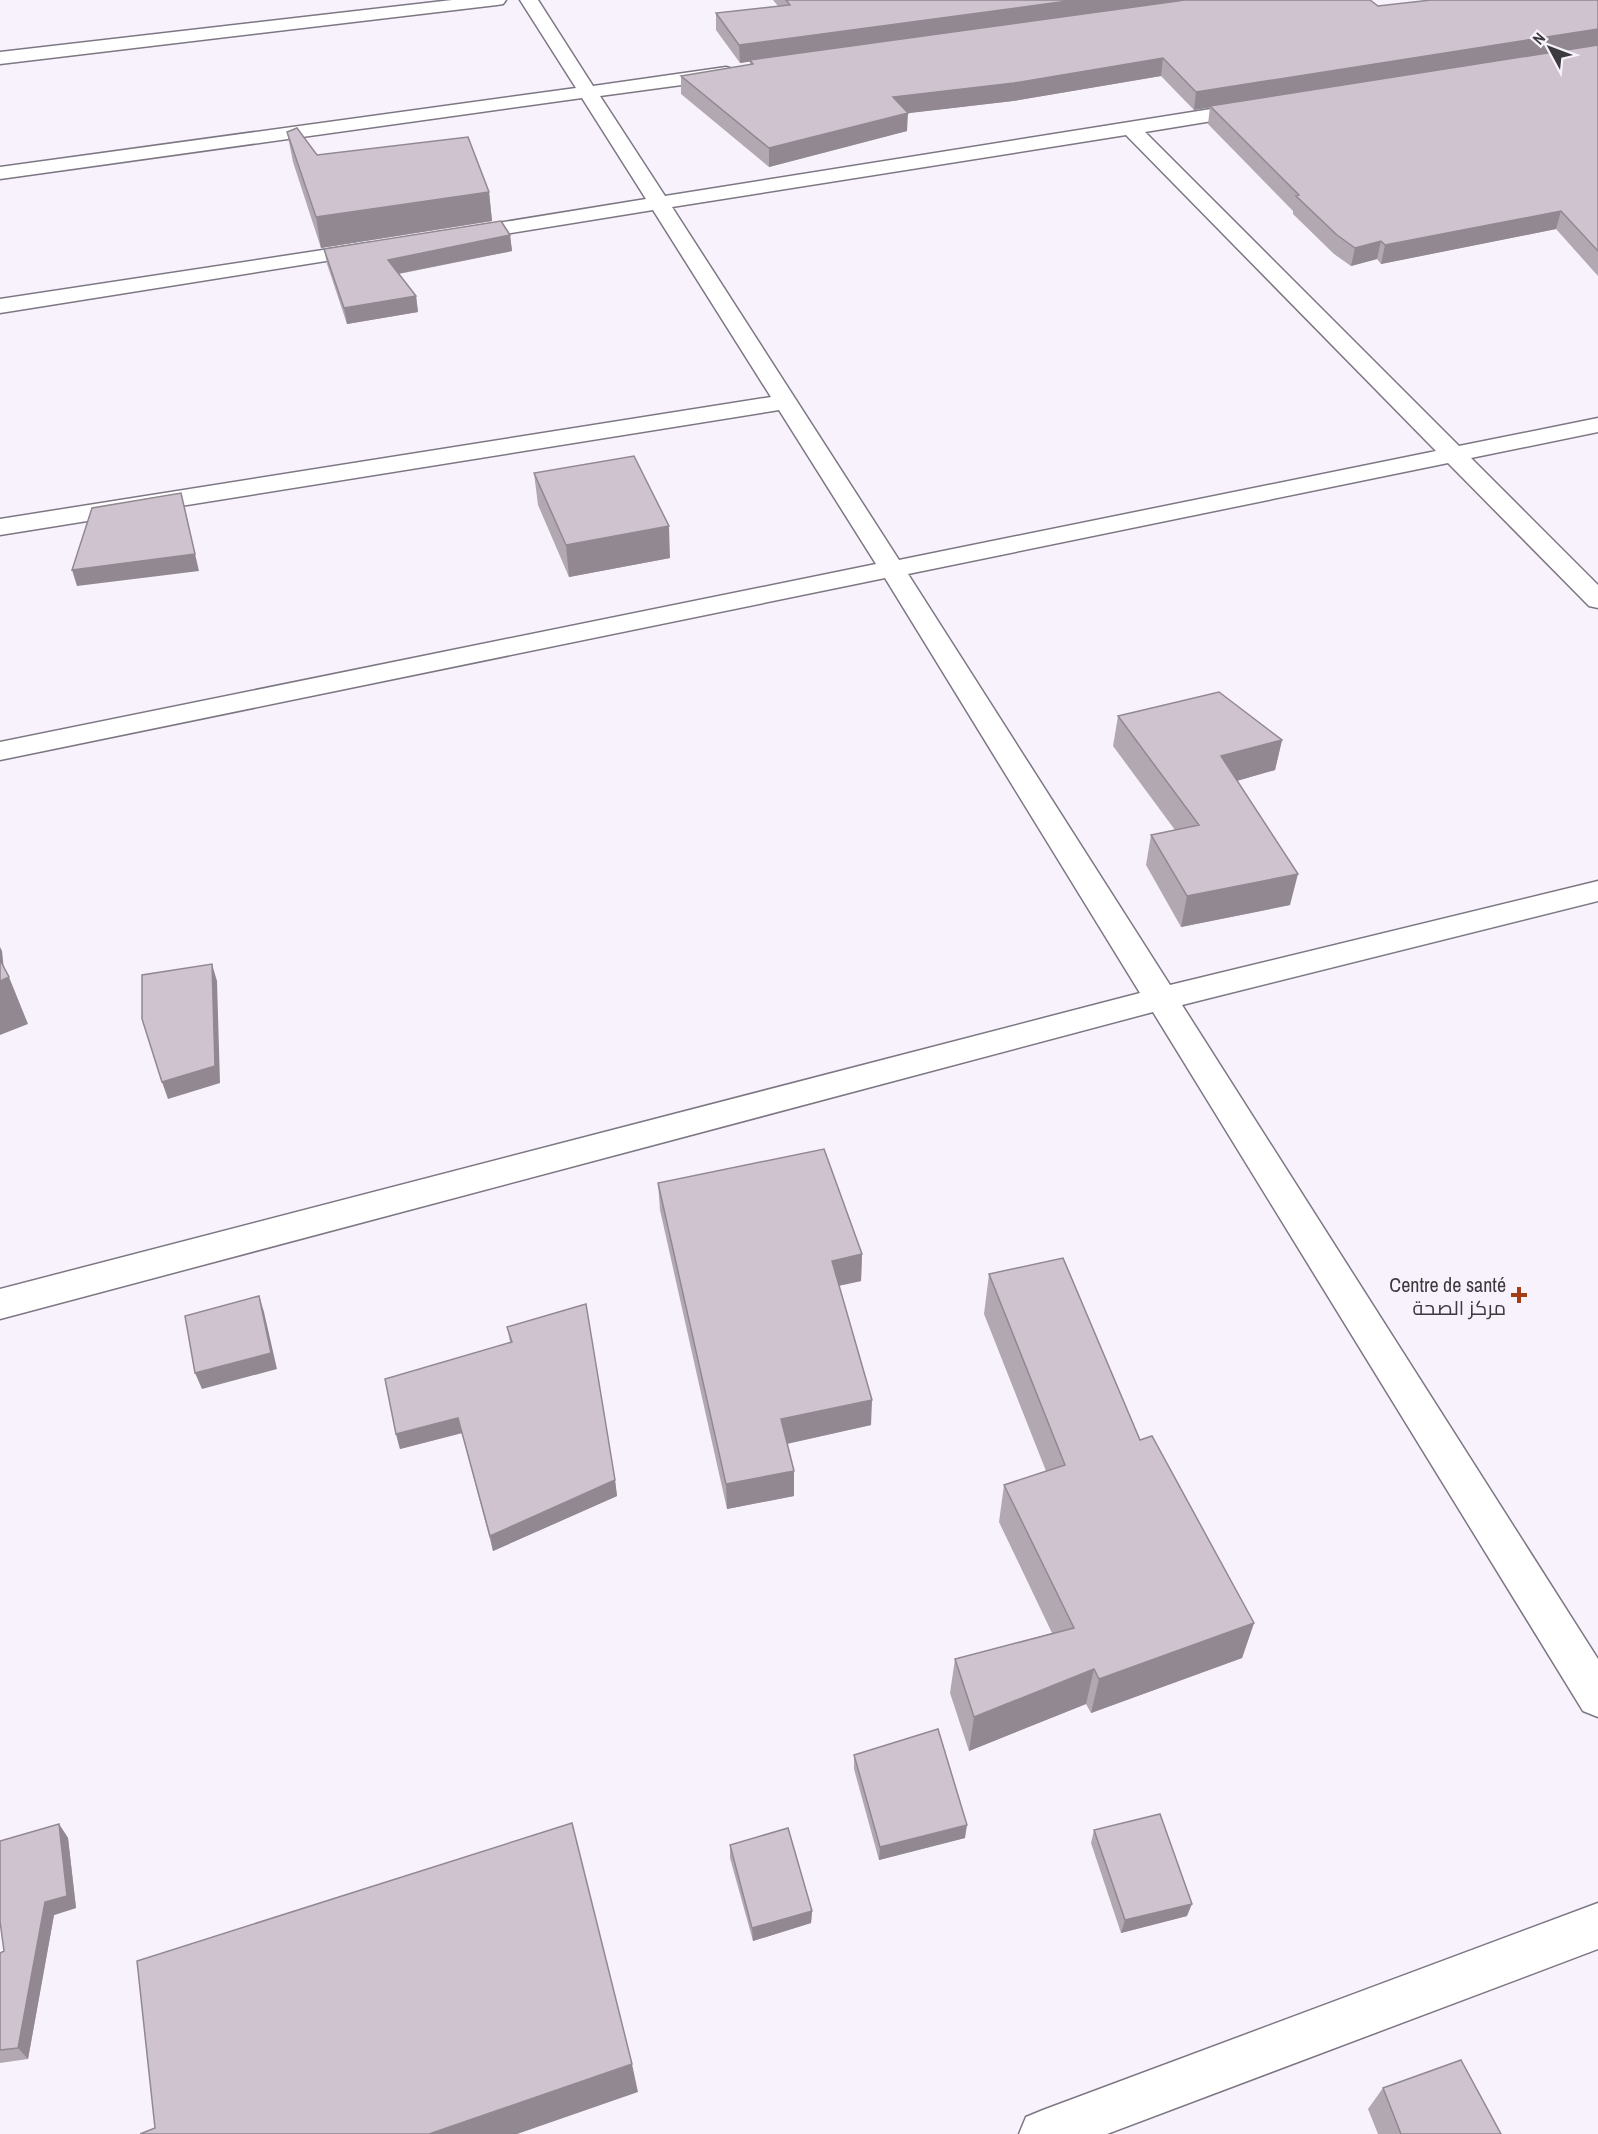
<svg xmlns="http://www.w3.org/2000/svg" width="1598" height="2134" font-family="'Archivo Narrow',Cairo,sans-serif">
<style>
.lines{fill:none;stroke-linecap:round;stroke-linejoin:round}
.minor-casing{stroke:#7d7784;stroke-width:3}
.minor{fill:#fff;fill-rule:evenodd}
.wall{fill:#b2a8b2}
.shaded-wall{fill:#918891}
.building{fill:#cfc3cf;stroke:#918891;stroke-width:1.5}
.poi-dot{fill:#a33d16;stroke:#f8f2fd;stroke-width:2}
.labels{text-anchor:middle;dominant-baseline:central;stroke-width:6;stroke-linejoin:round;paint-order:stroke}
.poi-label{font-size:20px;fill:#3c393f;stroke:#f8f2fd;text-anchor:end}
</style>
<rect width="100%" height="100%" fill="#f8f2fd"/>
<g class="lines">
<g class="minor-casing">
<path id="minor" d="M 452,0 L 506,0 L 503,4 L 497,5 L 0,64 L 0,52 Z
M 520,0 L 538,0 L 593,86 L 726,67 L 733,69 L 735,73 L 733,77 L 726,79 L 600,96 L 665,196 L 1255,102 L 1262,104 L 1265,108 L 1262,112 L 1255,114 L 1145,132 L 1459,446 L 1598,418 L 1598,432 L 1471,458 L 1598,585 L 1598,608 L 1589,606 L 1448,463 L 908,574 L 1170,985 L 1598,881 L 1598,901 L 1182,1005 L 1598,1659 L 1598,1717 L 1583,1711 L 1153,1012 L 0,1319 L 0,1289 L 1140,993 L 885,578 L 0,760 L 0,742 L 876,564 L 779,410 L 0,535 L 0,519 L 771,397 L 653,210 L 461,241 L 454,239 L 450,235 L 454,231 L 461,229 L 646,199 L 582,98 L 0,179 L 0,167 L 576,88 ZM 1126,135 L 1436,451 L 899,560 L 672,207 Z
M 369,243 L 376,245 L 380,249 L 376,253 L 0,313 L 0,299 Z
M 1598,1903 L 1598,1949 L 1107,2134 L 1019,2134 L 1026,2117 L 1043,2110 Z"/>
</g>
<use href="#minor" class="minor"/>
</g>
<path class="wall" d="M 773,0 L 1370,0 L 1378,6 L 1598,0 L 1598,276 L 1556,229 L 1381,264 L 1377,259 L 1351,266 L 1334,254 L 1293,214 L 1293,211 L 1208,124 L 1210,107 L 1194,110 L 1161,76 L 1013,101 L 907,113 L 907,131 L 769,167 L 681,94 L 681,76 L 750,65 L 750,61 L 740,63 L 716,30 L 716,13 L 778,6 Z
M 287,132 L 317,155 L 489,192 L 492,221 L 321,248 L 293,162 Z
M 510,235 L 512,251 L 399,274 L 416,296 L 418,312 L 347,324 L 327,264 L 324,249 Z
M 534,473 L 670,558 L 569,577 L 538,505 Z
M 1118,716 L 1282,740 L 1275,770 L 1237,781 L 1290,905 L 1181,927 L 1146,865 L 1151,835 L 1175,830 L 1113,746 Z
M 658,1183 L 862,1254 L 861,1281 L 839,1286 L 871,1425 L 787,1444 L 794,1471 L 794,1496 L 727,1509 L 660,1210 Z
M 989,1274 L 1140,1440 L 1254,1623 L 1242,1658 L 1091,1713 L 1086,1704 L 969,1751 L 950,1693 L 955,1659 L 1052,1633 L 999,1522 L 1004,1485 L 1046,1471 L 984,1314 Z
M 507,1327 L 615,1480 L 617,1496 L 493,1551 L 462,1433 L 400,1449 L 396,1434 L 510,1342 Z
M 854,1755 L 965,1838 L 879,1860 L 854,1769 Z
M 59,1824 L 68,1838 L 76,1908 L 54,1915 L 28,2059 L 0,2063 L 0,1953 L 4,1951 Z
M 1094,1830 L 1187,1916 L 1121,1933 L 1091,1843 Z
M 730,1845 L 812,1911 L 811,1923 L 753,1941 L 730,1858 Z
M 1383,2088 L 1501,2134 L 1378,2134 L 1368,2109 Z"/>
<path class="shaded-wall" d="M 1075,0 L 1198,0 L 740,63 L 739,45 Z
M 1598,29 L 1598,46 L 1194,110 L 1196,92 Z
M 1163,58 L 1161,76 L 1013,101 L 893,115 L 893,97 Z
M 908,113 L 907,131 L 769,167 L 769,148 Z
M 489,192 L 492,221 L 321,248 L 316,217 Z
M 1561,211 L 1556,229 L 1381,264 L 1385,245 Z
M 510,235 L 512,251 L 391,275 L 388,260 Z
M 1381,241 L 1377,259 L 1351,266 L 1355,248 Z
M 416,296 L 418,312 L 347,324 L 344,308 Z
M 181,493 L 199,571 L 77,586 L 72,570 Z
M 669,526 L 670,558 L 569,577 L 566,545 Z
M 1282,740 L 1275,770 L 1215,787 L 1221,756 Z
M 1298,874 L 1290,905 L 1181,927 L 1187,896 Z
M 0,947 L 2,951 L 5,979 L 9,977 L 28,1024 L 0,1035 Z
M 212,964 L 217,981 L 220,1083 L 168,1099 L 162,1082 Z
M 862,1254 L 861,1281 L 832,1287 L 832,1261 Z
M 259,1296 L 264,1312 L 277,1369 L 202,1389 L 195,1373 Z
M 872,1400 L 871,1425 L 781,1445 L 781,1419 Z
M 458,1418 L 462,1433 L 400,1449 L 396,1434 Z
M 794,1471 L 794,1496 L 727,1509 L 726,1484 Z
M 615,1480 L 617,1496 L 493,1551 L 490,1536 Z
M 1254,1623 L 1242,1658 L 1091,1713 L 1099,1679 Z
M 1094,1669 L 1086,1704 L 969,1751 L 974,1717 Z
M 59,1824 L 68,1838 L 76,1908 L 54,1915 L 28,2059 L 18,2048 Z
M 967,1825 L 965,1838 L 879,1860 L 880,1847 Z
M 1192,1904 L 1187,1916 L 1121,1933 L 1125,1920 Z
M 812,1911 L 811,1923 L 753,1941 L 752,1928 Z
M 632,2064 L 638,2092 L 517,2134 L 429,2134 Z"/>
<path class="building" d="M 786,0 L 1075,0 L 739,45 L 716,13 L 790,5 Z
M 1185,0 L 1370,0 L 1378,6 L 1431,0 L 1598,0 L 1598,29 L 1196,92 L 1163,58 L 1014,83 L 893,97 L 908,113 L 769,148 L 681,76 L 753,64 L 750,60 Z
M 1598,45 L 1598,251 L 1561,211 L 1385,245 L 1381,241 L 1355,248 L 1337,235 L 1296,196 L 1299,195 L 1210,106 Z
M 297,128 L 317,155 L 468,137 L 489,192 L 316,217 L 287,132 Z
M 501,221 L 510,235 L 388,260 L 416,296 L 344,308 L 324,249 Z
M 634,456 L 669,526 L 566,545 L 534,473 Z
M 181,493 L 195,554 L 72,570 L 92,508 Z
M 1219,692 L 1282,740 L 1221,756 L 1298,874 L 1187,896 L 1151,835 L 1199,825 L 1118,716 Z
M 0,960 L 9,977 L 0,981 Z
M 212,964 L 215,1066 L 162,1082 L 142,1019 L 142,975 Z
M 824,1149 L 862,1254 L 832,1261 L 872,1400 L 781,1419 L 794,1471 L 726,1484 L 658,1183 Z
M 1063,1258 L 1140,1440 L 1152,1436 L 1254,1623 L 1099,1679 L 1094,1669 L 974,1717 L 955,1659 L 1074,1628 L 1004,1485 L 1065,1465 L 989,1274 Z
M 259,1296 L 271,1353 L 195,1373 L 185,1316 Z
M 586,1304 L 615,1480 L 490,1536 L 458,1418 L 396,1434 L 385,1379 L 512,1342 L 507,1327 Z
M 938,1729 L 967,1825 L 880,1847 L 854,1755 Z
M 1160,1814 L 1192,1904 L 1125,1920 L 1094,1830 Z
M 572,1823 L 632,2064 L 429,2134 L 140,2134 L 155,2128 L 137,1961 Z
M 59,1824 L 67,1896 L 45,1902 L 18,2048 L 0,2050 L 0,1953 L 4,1951 L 0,1921 L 0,1841 Z
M 788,1828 L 812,1911 L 752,1928 L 730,1845 Z
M 1461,2060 L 1501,2134 L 1401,2134 L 1383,2088 Z"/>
<path class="poi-dot" d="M1516 1286h6v6h6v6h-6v6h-6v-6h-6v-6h6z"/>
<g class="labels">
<g class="poi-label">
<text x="1506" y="1284">Centre de santé<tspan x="1506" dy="23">مركز الصحة</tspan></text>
</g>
</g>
<g transform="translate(1550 48) rotate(311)" stroke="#f8f2fd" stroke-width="4.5" paint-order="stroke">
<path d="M0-4.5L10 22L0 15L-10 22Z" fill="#3c393f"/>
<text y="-9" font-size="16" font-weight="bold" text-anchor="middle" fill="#3c393f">N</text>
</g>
</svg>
